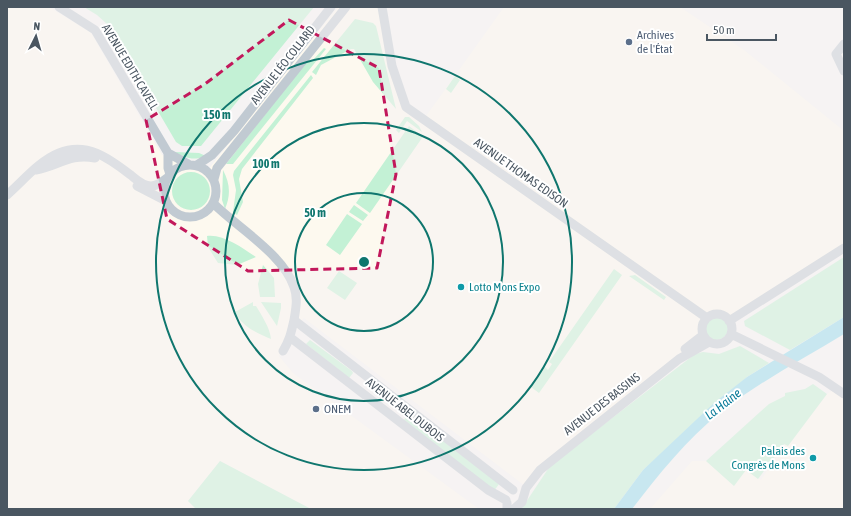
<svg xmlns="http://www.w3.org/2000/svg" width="851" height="516" font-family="'Asap Condensed',sans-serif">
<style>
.commercial{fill:#fdf9ef}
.green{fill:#c3f1d5}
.water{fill:#90daee}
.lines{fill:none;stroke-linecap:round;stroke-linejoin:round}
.street{stroke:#c1cad2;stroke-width:9}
.marked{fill:none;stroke:#c2185b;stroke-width:3;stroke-dasharray:8 5;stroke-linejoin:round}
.ring{fill:none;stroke:#0f766e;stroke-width:2}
.service-dot{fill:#5c6f8a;stroke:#fff;stroke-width:1.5}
.culture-dot{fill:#0f9aa8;stroke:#fff;stroke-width:1.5}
.labels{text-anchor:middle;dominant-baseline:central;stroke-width:4;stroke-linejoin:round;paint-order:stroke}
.service-label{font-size:12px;fill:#4e5e75;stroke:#fff;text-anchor:start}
.street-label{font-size:12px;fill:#4a5661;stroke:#fff}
.culture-label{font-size:12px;fill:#0d838f;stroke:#fff;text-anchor:start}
.water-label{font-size:13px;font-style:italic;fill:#0c7c9b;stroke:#fff}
.centre{fill:#0f766e;stroke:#fff;stroke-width:2}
.ring-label{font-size:12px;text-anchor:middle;font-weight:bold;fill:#0f766e;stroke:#fff;stroke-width:4;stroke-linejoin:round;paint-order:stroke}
</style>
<rect width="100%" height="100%" fill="#f5f3f3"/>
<path class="commercial" d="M 7,7 L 49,7 L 91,33 L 162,155 L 174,157 L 188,164 L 197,165 L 207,171 L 338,7 L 382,7 L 406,107 L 423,120 L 455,76 L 457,77 L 461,71 L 459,70 L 504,7 L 680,7 L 744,50 L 844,131 L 844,248 L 717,329 L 691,348 L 525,486 L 304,318 L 292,329 L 279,356 L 293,373 L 479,509 L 311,509 L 220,461 L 188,501 L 196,509 L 7,509 Z
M 836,388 L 844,394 L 844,509 L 650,509 L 692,461 L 706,461 L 734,486 L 746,470 L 761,480 L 785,444 L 788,446 L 827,394 Z"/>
<path class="green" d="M 84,7 L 314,7 L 201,146 L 182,146 L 176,142 L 107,24 L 97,15 Z
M 355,19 L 373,23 L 376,26 L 396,109 L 373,82 L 354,49 L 351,49 L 321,65 L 316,75 L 312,72 Z
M 324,48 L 326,49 L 233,164 L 226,164 L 305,64 L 313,60 Z
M 311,75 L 313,78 L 242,169 L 239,179 L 243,202 L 237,215 L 233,212 L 236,190 L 233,175 L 234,171 Z
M 455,76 L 460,80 L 451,93 L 446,89 Z
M 405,117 L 409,117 L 419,126 L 422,132 L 407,121 L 399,133 L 396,130 Z
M 409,126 L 422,136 L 422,138 L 370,213 L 356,203 Z
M 175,152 L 199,153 L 206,156 C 193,161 186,158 175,152 Z
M 223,170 C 230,183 231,195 225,209 L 222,200 Z
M172 191a19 19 0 1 1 38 0a19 19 0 1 1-38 0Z
M 354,205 L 368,215 L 363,221 L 349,212 Z
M 347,214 L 362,224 L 340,255 L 326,245 Z
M 207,236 C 224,234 242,248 256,257 L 237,265 L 218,263 L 208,247 Z
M 844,257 L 844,317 L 790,350 L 745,326 L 744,321 Z
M 263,265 L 274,278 L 275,297 L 260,297 L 258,284 Z
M 614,269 L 622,275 L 539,393 L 531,387 L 545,367 L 548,370 L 552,364 L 549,362 Z
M 339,271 L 357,283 L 345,300 L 327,288 Z
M 635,275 L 666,297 L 664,300 L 629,276 Z
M 253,302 L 253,306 L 256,306 C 262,316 270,328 271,339 C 257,333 241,326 235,312 Z
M 261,302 L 281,303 L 281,308 L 277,326 Z
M704 328a12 12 0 1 1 24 0a12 12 0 1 1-24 0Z
M 310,340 L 352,371 L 353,373 L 349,378 L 306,344 Z
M 740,346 L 769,363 L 747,377 L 643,470 L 614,509 L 522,508 L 550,466 L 695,354 L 703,352 L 719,354 Z
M 813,384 L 827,394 L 788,446 L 784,444 L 758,479 L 746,470 L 734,486 L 706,461 L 760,412 L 769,404 L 785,396 L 785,393 L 805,389 Z
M 410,415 L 499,484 L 494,491 L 404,420 L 407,416 Z
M 220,461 L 311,509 L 196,509 L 188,501 Z"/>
<path class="water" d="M 844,317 L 844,334 C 803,359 759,382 721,412 C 686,440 659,474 632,509 L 614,509 L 643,470 L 714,403 L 747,377 Z"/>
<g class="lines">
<path class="street" d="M 59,7 L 95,30 L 168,153 L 188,164
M 382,7 L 392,66 L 406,107 L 707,318
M 844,44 L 836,54 L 844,71
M 168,153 L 168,168 L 170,174
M164 191a26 26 0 1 1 52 0a26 26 0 1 1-52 0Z
M 197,165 L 212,155 L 234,131 L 331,7
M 36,170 C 58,166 70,153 95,158
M 214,179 L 217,168 L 346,7
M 137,186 L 166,201
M 7,195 C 23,181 39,161 59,153 C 88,141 111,160 132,176 C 137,180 143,186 151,186 C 157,186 162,182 167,178
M 214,204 C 238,228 283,254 294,287 C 298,298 296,308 294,320 C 291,333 290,339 283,351
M702 329a15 15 0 1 1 30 0a15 15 0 1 1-30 0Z
M 294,320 L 513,490
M 729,321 L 844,248
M 731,334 L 819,377 L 844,394
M 291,338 L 488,490 L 506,500
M 685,349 L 703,335
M 507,509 L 507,503
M 514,509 L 522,502 L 526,488 L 540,470 L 679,359 L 709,342"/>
</g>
<path d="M0 0H851V516H0ZM 289,20 L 379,68 L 396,174 L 377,268 L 248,271 L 167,219 L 146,120 L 205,84 Z" fill="#f5f3f3" fill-opacity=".55" fill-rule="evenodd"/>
<path class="marked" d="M 289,20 L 379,68 L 396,174 L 377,268 L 248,271 L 167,219 L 146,120 L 205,84 Z"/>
<g class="ring">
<circle cx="364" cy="262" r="69"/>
<circle cx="364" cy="262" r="139"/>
<circle cx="364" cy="262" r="208"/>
</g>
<g class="service-dot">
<circle cx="629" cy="42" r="4"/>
<circle cx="316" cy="409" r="4"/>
</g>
<g class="culture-dot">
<circle cx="461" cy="287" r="4"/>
<circle cx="813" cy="458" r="4"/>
</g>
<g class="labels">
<g class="service-label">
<text x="637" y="35">Archives<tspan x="637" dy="14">de l'État</tspan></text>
<text x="324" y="409">ONEM</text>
</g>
<g class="street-label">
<text transform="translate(283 65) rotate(-52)">AVENUE LÉO COLLARD</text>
<text transform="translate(130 67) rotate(59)">AVENUE EDITH CAVELL</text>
<text transform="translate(521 173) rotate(35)">AVENUE THOMAS EDISON</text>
<text transform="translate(602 404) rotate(-38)">AVENUE DES BASSINS</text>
<text transform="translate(405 410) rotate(38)">AVENUE ABEL DUBOIS</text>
</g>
<g class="culture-label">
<text x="469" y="287">Lotto Mons Expo</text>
<text x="805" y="451" text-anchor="end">Palais des<tspan x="805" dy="14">Congrès de Mons</tspan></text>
</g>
<g class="water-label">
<text transform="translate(723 404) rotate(-38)">La Haine</text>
</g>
</g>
<circle cx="364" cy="262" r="6" class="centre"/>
<g class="ring-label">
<text x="217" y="119">150 m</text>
<text x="266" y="168">100 m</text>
<text x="315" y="217">50 m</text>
</g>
<rect width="851" height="516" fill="none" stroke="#4a5661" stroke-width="16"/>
<g transform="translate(36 36) rotate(5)" stroke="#ffffff" stroke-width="3" paint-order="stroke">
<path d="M0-3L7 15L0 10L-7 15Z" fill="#4a5661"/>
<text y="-6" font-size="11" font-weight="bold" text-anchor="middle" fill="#4a5661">N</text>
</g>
<path d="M707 34v6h69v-6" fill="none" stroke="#4a5661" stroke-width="2"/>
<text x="713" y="34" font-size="12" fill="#4a5661" stroke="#ffffff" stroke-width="3" paint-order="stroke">50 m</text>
</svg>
